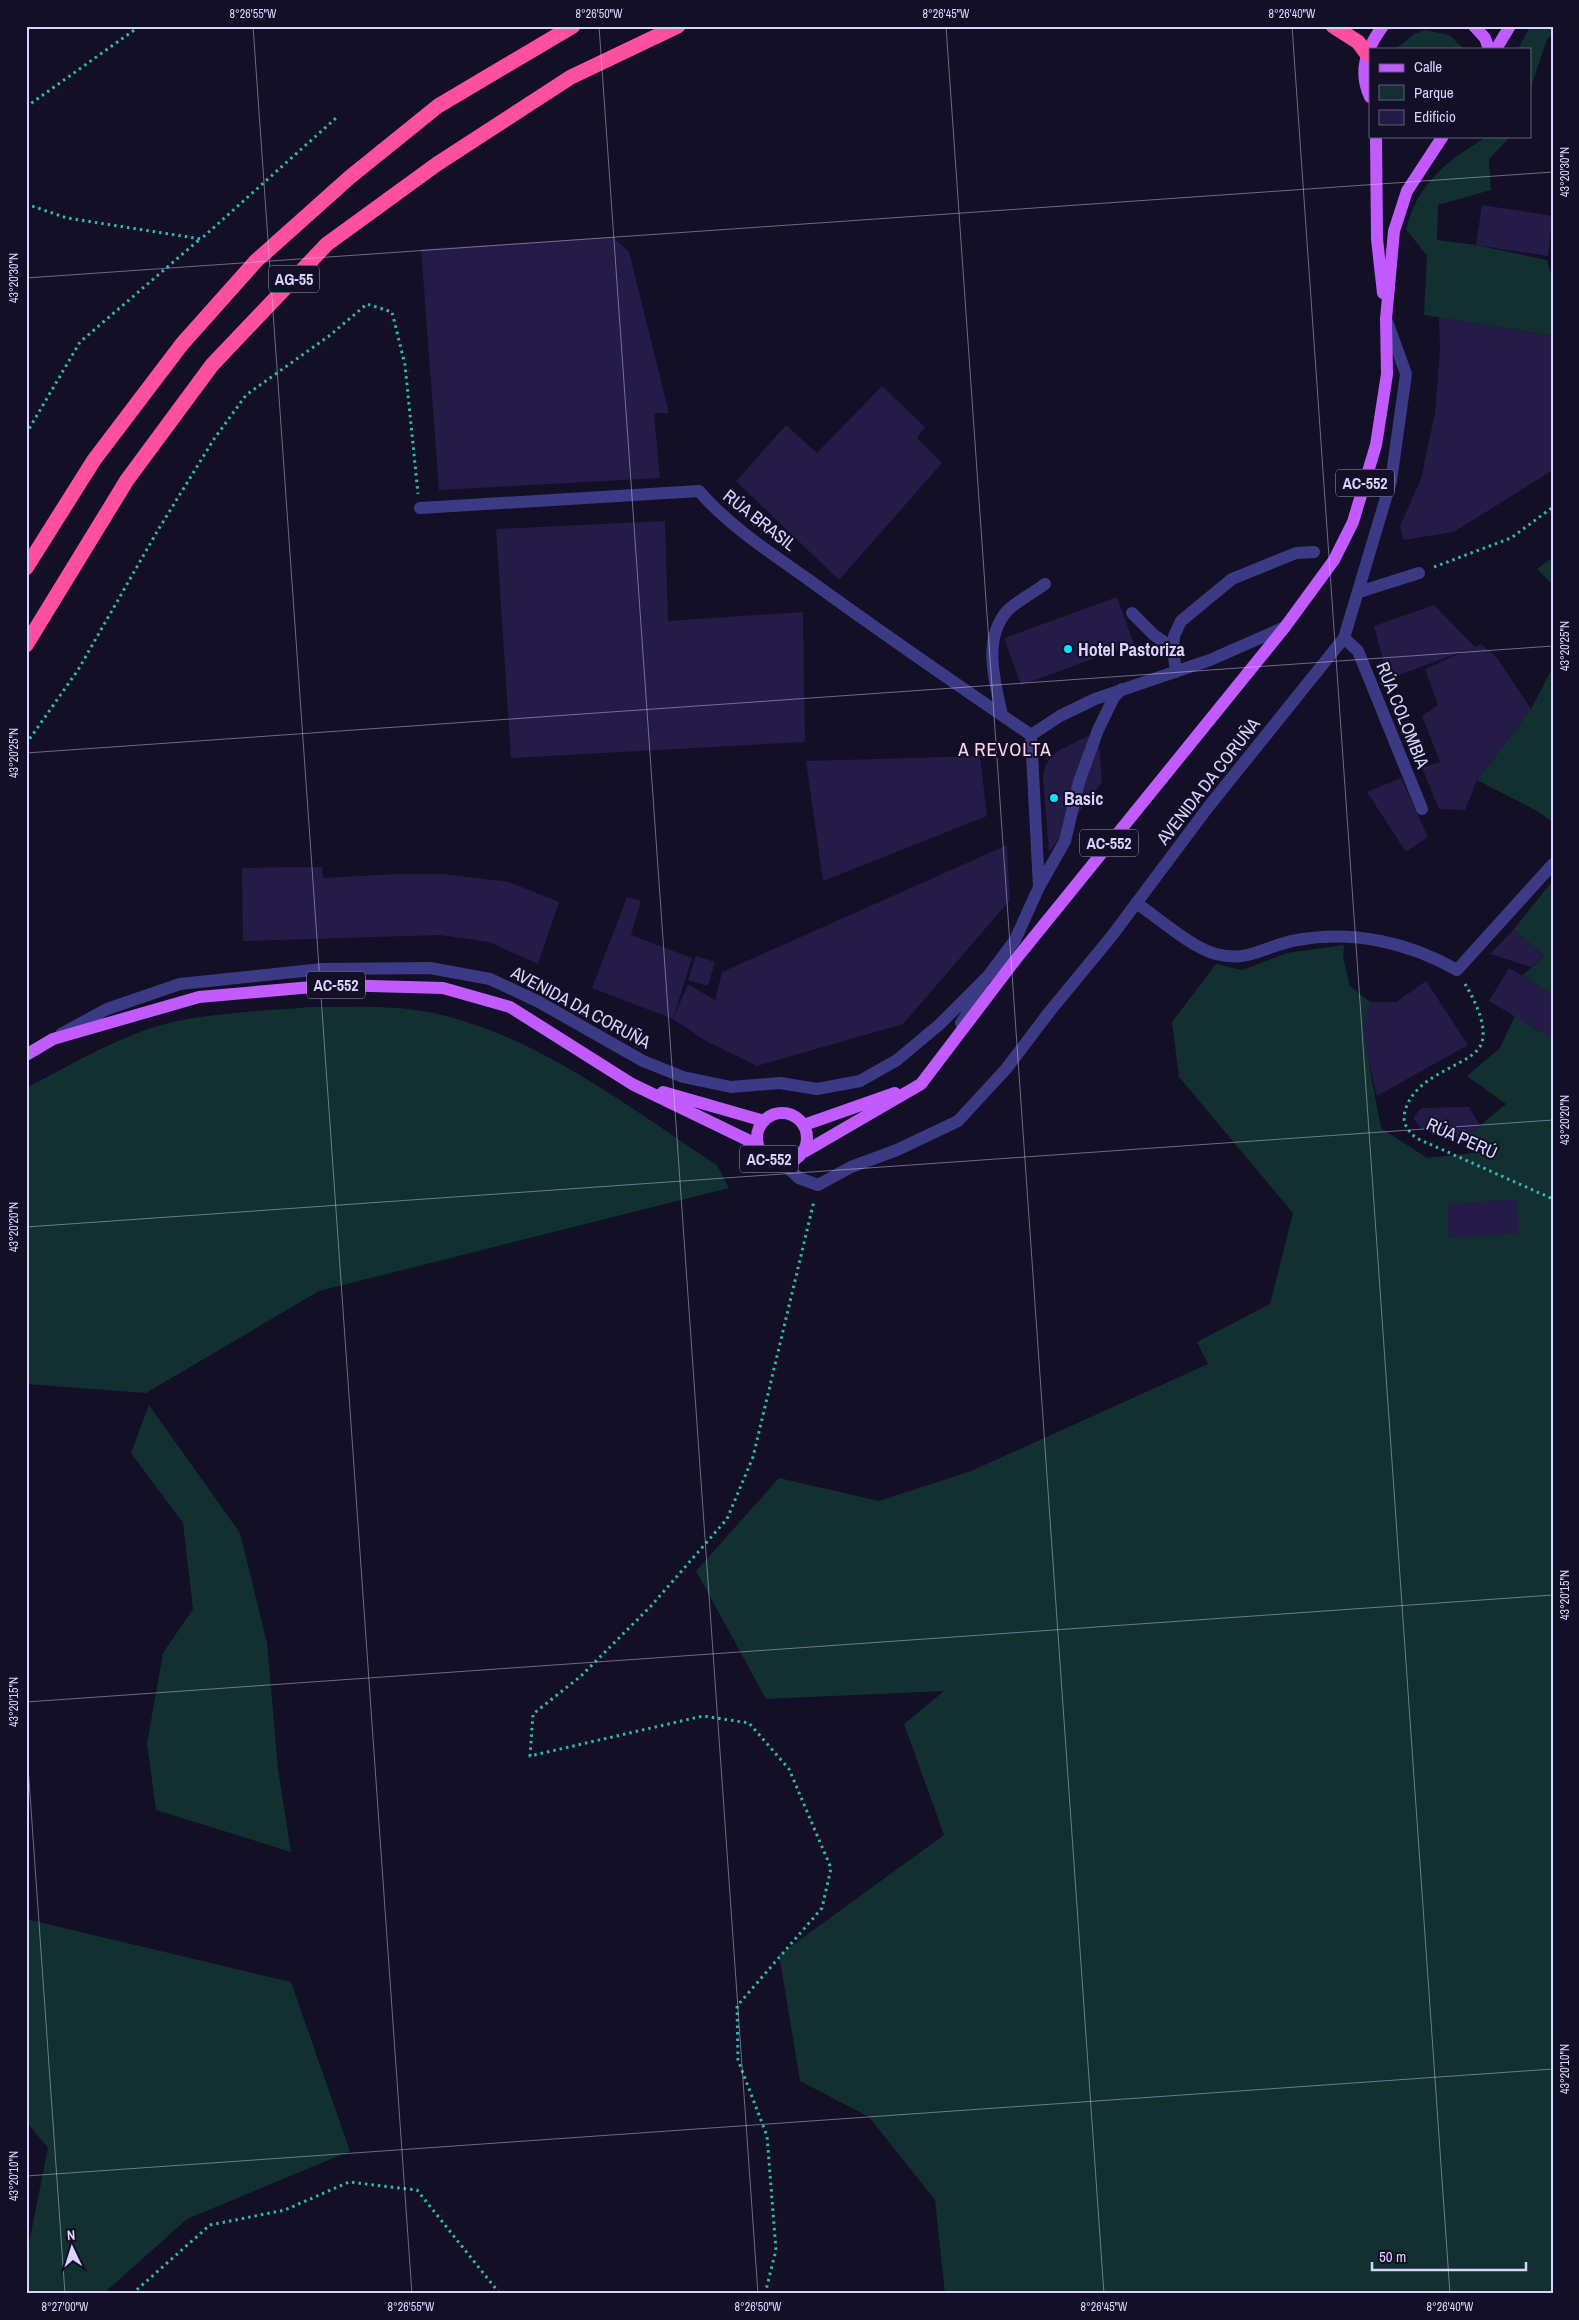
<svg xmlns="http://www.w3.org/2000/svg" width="1579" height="2320" font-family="'Archivo Narrow',sans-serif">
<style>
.green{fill:#12302f}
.building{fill:#241b47}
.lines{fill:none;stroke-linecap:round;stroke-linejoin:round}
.path{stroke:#2fb8b0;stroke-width:3;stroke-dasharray:2.5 4;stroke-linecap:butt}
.minor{stroke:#3d3a85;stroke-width:12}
.major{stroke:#c25bff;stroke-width:12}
.highway{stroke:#ff4fa3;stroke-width:15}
.ticks{fill:none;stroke:#d9d4ff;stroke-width:1;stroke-opacity:0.45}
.poi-dot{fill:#00e5ff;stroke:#130f26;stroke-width:2}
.labels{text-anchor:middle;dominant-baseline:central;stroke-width:4;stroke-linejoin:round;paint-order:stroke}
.shield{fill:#130f26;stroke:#9e99be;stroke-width:1}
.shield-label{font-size:16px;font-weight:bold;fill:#d9d4ff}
.street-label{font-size:18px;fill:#d9d4ff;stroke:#130f26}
.poi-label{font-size:18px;font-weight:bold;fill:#d9d4ff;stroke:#130f26;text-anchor:start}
.neighbourhood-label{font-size:19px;letter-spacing:1px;fill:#ffd6f0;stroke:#130f26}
.neatline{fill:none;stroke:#d9d4ff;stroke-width:2}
.ticks-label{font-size:12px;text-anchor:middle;fill:#d9d4ff}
</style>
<rect width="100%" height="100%" fill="#130f26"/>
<path class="green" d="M 1530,26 L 1553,26 L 1553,34 L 1547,39 L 1530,90 L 1530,49 L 1518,49 Z
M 1426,30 L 1449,35 L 1464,49 L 1396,49 L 1414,34 Z
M 1488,136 L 1511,136 L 1489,159 L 1491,190 L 1438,205 L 1437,240 L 1476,245 L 1547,260 L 1553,282 L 1553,336 L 1424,315 L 1427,256 L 1406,229 C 1418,182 1448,160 1488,136 Z
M 1553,557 L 1553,585 L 1537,569 Z
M 1553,667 L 1553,823 L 1539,812 L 1477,780 L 1531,709 Z
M 1550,884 L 1553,886 L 1553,994 L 1522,976 L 1544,956 L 1514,929 Z
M 1344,945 L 1343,957 L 1350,986 L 1370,1002 L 1368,1060 L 1381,1128 L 1427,1158 L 1492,1151 L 1466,1137 L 1506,1104 L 1467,1076 L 1500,1048 L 1515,1016 L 1553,1039 L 1553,2294 L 945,2294 L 935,2200 L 869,2117 L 800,2081 L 779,1955 L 944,1835 L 904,1724 L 944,1691 L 766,1699 L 696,1571 L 779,1478 L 879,1501 L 971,1471 L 1208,1364 L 1197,1342 L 1270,1304 L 1293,1213 L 1179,1077 L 1172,1022 L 1216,964 L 1242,970 L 1287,953 Z
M 310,1007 C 357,1007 405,1004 450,1017 C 547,1043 634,1111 717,1165 L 729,1188 L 319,1291 L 146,1393 L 26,1384 L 26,1088 C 67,1067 107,1043 151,1028 C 201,1012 258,1012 310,1007 Z
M 149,1405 L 240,1533 L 267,1643 L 278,1769 L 291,1852 L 156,1810 L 147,1744 L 163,1653 L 193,1609 L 183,1523 L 131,1453 Z
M 26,1919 L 291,1982 L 350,2151 L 187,2219 L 103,2294 L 26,2294 L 26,2258 L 48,2148 L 26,2121 Z"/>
<path class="building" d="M 1482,205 L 1553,216 L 1548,256 L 1476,245 Z
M 613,237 L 629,252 L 669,413 L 654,413 L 660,478 L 439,490 L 421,249 Z
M 1439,317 L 1553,336 L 1553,470 L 1454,532 L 1403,540 L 1400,526 L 1421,479 L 1435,413 L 1440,350 Z
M 882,386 L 925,427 L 917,438 L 942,463 L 839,580 L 736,481 L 786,425 L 817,453 Z
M 665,521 L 668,621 L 803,612 L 805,742 L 511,758 L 496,529 Z
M 1117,597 L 1134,644 L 1021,685 L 1004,638 Z
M 1434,605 L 1475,647 L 1388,679 L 1374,626 Z
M 1481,644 L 1497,658 L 1531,709 L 1477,780 L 1465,810 L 1439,809 L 1422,768 L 1440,762 L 1422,716 L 1438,705 L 1425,669 Z
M 1098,731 L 1102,782 L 1049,852 L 1043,778 L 1045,767 L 1050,758 L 1058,751 Z
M 980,756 L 987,816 L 823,881 L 806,761 Z
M 1401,778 L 1428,837 L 1406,852 L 1367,792 Z
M 1007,845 L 1010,900 L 903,1024 L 757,1066 L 706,1041 L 673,1019 L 688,984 L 715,1000 L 722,972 Z
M 322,867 L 323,878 L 397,874 L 444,874 L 509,882 L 559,902 L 538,964 L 489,942 L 439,935 L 243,941 L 242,868 Z
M 627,897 L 641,901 L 631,935 L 692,958 L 673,1019 L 592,988 Z
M 1514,929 L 1544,956 L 1531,967 L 1490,954 Z
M 696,956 L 715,962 L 708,986 L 688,980 Z
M 1509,968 L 1553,994 L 1553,1039 L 1489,1001 Z
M 1426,981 L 1468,1045 L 1377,1096 L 1368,1060 L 1363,1024 L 1370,1002 L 1396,1002 Z
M 1469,1107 L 1481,1127 L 1466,1137 L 1443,1138 L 1422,1129 L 1413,1118 L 1421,1108 Z
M 1517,1199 L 1519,1233 L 1449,1238 L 1447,1204 Z"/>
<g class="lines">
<path class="path" d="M 26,107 L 140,26
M 26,204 L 67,218 L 201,239 L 336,118
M 26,434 L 80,342 L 200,239
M 1434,567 L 1511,538 L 1553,507
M 26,744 L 78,670 L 158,530 L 214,439 L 246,395 L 329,336 L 367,304 L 392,312 L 405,365 L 418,494
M 1465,984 C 1474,999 1487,1024 1482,1042 C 1476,1065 1418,1071 1406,1108 C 1401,1121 1406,1129 1416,1138 L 1553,1199
M 132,2294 L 210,2225 L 285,2210 L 349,2182 L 417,2190 L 500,2294
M 765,2294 L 776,2250 L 767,2136 L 738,2060 L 737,2006 L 822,1908 L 831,1868 L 789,1769 L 749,1723 L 703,1716 L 530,1756 L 533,1714 L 581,1676 L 651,1606 L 727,1519 L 753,1457 L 814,1201"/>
<path class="minor" d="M 420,508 L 699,491 C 729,526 771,553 809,580 C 882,633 956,684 1031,735
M 1359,592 L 1419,573
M 1132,613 L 1154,635 L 1173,648
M 1344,638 L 1358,651 L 1422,809
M 1176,672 L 1173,648 L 1174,636 L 1181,621 L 1232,579 L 1296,553 L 1314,552
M 1002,715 C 995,682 982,640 1007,611 C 1017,601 1033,593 1045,584
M 1031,735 L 1060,716 L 1095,699 L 1210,660 L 1285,627
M 1039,887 L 1065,841 L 1079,782 L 1098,730 L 1114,697 L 1122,689
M 1136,903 C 1159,918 1190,947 1216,954 C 1250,963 1266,945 1297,940 C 1352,930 1408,942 1457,970 L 1553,864
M 961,1023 L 984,988
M 61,1034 L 107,1009 L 180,984 L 322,969 L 430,968 L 490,979 L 539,1002 L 643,1061 L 683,1077 L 731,1087 L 780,1083 L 817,1089 L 860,1081 L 897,1060 L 940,1024 L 988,976 L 1015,940 L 1039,887 L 1031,735
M 778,1163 L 787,1167 L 799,1178 L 818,1185 L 851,1167 L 897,1150 L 958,1121 L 1006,1069 L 1050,1011 L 1111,937 L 1209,806 L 1344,638 L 1391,481 L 1406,374 L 1387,321"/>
<path class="major" d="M 1474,26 L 1485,38 L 1489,49
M 1496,49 L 1510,26
M 1370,97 C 1358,72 1367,47 1383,26
M 1376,136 L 1377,239 L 1383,293
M 26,1055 L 53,1039 L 199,997 L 335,985 L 443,988 L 510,1007 L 632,1084 L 758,1145
M 663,1092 L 764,1121
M757 1138a25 25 0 1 1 50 0a25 25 0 1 1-50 0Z
M 804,1125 L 895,1093
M 804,1152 L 921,1084 L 1016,959 L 1285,627 L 1334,560 L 1353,522 L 1376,445 L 1387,374 L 1386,319 L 1394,231 L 1407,191 L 1443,136"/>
<path class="highway" d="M 1333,26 L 1358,42 L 1367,54
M 26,568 L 94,460 L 182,344 L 256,261 L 350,177 L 438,106 L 573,26
M 26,645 L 127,480 L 212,365 L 327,244 L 437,164 L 571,77 L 678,26"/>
</g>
<path class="ticks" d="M 253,26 L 412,2294M 599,26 L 758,2294M 946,26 L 1104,2294M 1292,26 L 1450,2294M 26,278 L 1553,172M 26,753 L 1553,646M 26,1227 L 1553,1120M 26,1702 L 1553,1595M 26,1737 L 65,2294M 26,2176 L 1553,2069"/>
<g class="poi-dot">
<circle cx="1068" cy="649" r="5"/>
<circle cx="1054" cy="798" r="5"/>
</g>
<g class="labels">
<g class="shield">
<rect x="269" y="265.5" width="50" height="27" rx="4"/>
<rect x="1336" y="469.5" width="58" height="27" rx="4"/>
<rect x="1080" y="829.5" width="58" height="27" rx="4"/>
<rect x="307" y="971.5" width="58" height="27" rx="4"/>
<rect x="740" y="1145.5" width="58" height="27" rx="4"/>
</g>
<g class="shield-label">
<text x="294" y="279">AG-55</text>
<text x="1365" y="483">AC-552</text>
<text x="1109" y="843">AC-552</text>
<text x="336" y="985">AC-552</text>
<text x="769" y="1159">AC-552</text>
</g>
<g class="street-label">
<text transform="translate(760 520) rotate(38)">RÚA BRASIL</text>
<text transform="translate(1403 715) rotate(68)">RÚA COLOMBIA</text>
<text transform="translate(1208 781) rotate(-52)">AVENIDA DA CORUÑA</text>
<text transform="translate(581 1007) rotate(28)">AVENIDA DA CORUÑA</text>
<text transform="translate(1462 1138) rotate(24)">RÚA PERÚ</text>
</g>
<g class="poi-label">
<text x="1078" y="649">Hotel Pastoriza</text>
<text x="1064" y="798">Basic</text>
</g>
<g class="neighbourhood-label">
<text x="1005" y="749">A REVOLTA</text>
</g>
</g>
<rect width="1579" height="2320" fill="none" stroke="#130f26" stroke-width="55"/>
<rect x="1369" y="48" width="162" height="90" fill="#130f26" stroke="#625e7d"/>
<rect x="1379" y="64" width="25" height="8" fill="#c25bff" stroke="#625e7d"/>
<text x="1414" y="72" font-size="15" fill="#d9d4ff">Calle</text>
<rect x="1379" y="85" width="25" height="15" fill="#12302f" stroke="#625e7d"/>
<text x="1414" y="98" font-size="15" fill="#d9d4ff">Parque</text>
<rect x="1379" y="110" width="25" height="15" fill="#241b47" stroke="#625e7d"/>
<text x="1414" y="122" font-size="15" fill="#d9d4ff">Edificio</text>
<g transform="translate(72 2248) rotate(356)" stroke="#130f26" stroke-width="4" paint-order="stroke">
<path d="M0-4L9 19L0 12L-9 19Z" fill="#d9d4ff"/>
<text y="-8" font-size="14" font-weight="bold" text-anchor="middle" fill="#d9d4ff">N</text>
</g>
<path d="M1372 2262v8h154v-8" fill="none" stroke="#d9d4ff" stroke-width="2.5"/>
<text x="1379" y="2262" font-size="15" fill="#d9d4ff" stroke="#130f26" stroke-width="4" paint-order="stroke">50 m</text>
<rect x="28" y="28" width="1524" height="2264" class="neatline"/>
<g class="ticks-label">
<text x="253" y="18">8°26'55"W</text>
<text x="599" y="18">8°26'50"W</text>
<text x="946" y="18">8°26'45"W</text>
<text x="1292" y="18">8°26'40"W</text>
<text transform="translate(1565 172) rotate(-90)" y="4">43°20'30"N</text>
<text transform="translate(14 278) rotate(-90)" y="4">43°20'30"N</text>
<text transform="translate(1565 646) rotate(-90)" y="4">43°20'25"N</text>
<text transform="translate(14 753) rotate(-90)" y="4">43°20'25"N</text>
<text transform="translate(1565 1120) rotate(-90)" y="4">43°20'20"N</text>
<text transform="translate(14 1227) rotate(-90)" y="4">43°20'20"N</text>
<text transform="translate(1565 1595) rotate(-90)" y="4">43°20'15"N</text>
<text transform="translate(14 1702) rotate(-90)" y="4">43°20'15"N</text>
<text transform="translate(1565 2069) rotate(-90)" y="4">43°20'10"N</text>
<text transform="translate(14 2176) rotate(-90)" y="4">43°20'10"N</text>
<text x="65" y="2311">8°27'00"W</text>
<text x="411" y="2311">8°26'55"W</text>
<text x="758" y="2311">8°26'50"W</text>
<text x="1104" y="2311">8°26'45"W</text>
<text x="1450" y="2311">8°26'40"W</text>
</g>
</svg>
